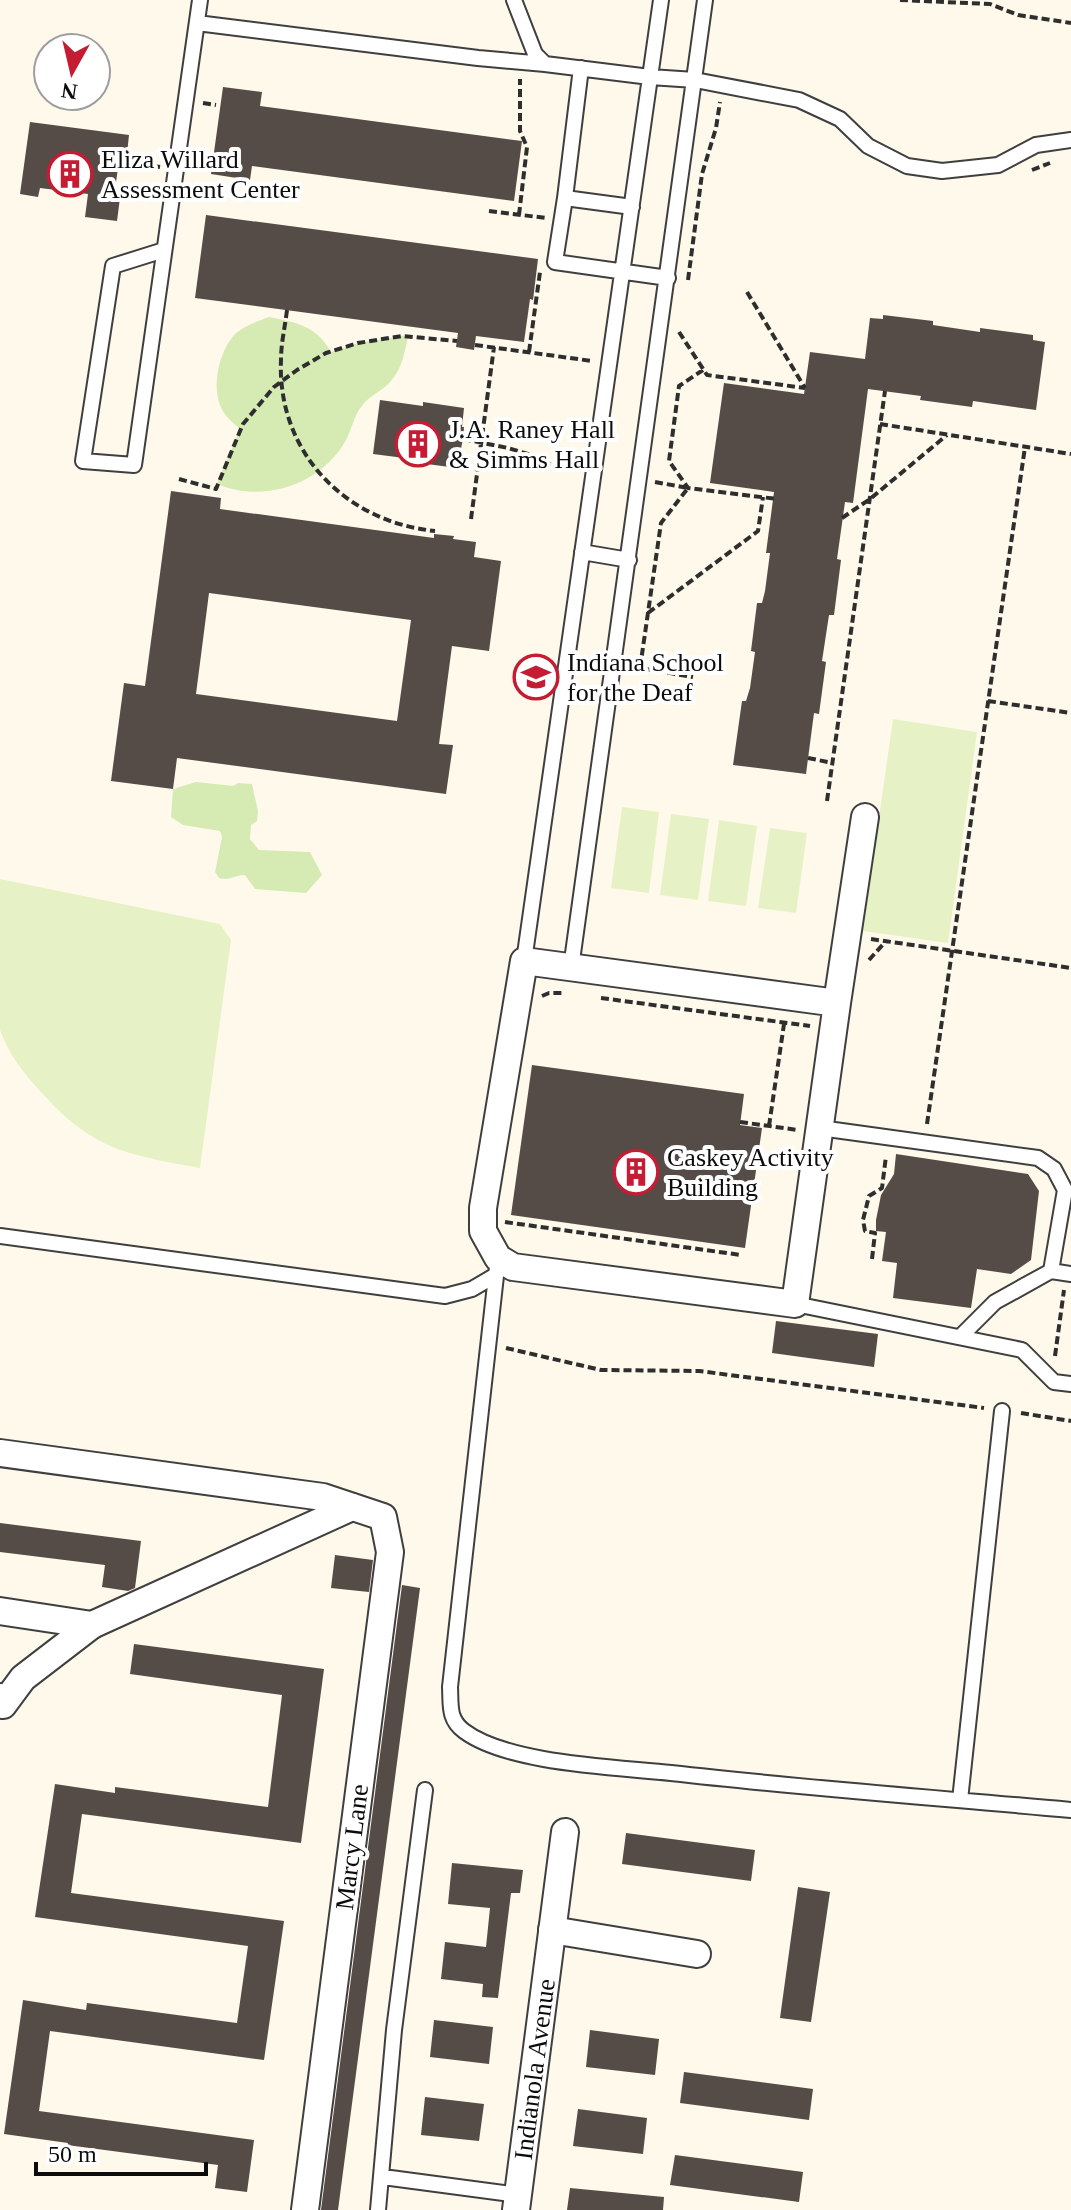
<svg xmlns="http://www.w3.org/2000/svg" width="1071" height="2210" font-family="Georgia,serif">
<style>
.green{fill:#d5ebb3}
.pitch{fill:#e6f2c5}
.building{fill:#554c48;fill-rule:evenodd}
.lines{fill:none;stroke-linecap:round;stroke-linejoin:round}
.lane-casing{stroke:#3f3f3f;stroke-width:18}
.street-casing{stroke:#3f3f3f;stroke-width:30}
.path{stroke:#2e2e2e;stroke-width:4;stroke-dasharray:8 4;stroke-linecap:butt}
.lane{stroke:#fff;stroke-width:14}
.street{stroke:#fff;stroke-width:26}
.labels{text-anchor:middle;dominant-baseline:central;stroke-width:8;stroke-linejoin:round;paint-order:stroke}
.poi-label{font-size:26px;fill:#0c0c0c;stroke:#fff;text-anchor:start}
.street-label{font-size:26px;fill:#0c0c0c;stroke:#fff}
</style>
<rect width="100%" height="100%" fill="#fff9eb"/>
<path class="green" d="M 269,317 C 297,323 316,325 331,352 L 358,343 L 402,336 L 408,337 C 404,356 401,373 386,386 C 378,393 368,397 362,406 C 354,415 352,429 346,440 C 322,484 264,504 217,484 L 240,429 C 232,422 224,416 220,405 C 212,384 219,351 235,334 C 244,326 258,321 269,317 Z
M 196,782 L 233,786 L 238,783 L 252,784 L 258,811 L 257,821 L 251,825 L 250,839 L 259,850 L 310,852 L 322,875 L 306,893 L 255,889 L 245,875 C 234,875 231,881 219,878 L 215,872 L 222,837 L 220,831 L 183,825 L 171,817 L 173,789 Z"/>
<path class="pitch" d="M 893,719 L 977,732 L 948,943 L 863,931 Z
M 622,807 L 659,812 L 649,893 L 611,888 Z
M 671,814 L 709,819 L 698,900 L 660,895 Z
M 719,820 L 757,826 L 746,906 L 708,901 Z
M 770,828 L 807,833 L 796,913 L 758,908 Z
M 0,879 L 220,924 L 231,940 L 200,1168 C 164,1161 124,1156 93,1137 C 73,1125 56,1109 41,1092 C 24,1074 8,1053 0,1030 Z"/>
<path class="building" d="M 223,87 L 262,92 L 260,106 L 522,141 L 514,201 L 252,166 L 250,180 L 211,174 Z
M 30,122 L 129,135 L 127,154 L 120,153 L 114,197 L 120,198 L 117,221 L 85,217 L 88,194 L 40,188 L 38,197 L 20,194 Z
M 206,215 L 538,259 L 533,300 L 530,299 L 524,342 L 476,336 L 474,350 L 456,347 L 458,333 L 195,298 Z
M 883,315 L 933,321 L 933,325 L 980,332 L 980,328 L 1033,335 L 1033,340 L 1045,342 L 1036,410 L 973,401 L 972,407 L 920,400 L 921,396 L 868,389 L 853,503 L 845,502 L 837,559 L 841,560 L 834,615 L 829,615 L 822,661 L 826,662 L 819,714 L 814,713 L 806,774 L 733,765 L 742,701 L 746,701 L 750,688 L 755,652 L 751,651 L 757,603 L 762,603 L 765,591 L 770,553 L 766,553 L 774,492 L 710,483 L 724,383 L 804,394 L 810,352 L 865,359 L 870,318 L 883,319 Z
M 380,400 L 423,406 L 423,402 L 464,408 L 462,427 L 464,427 L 463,439 L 457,468 L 412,462 L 412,459 L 373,454 Z
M 171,491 L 221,498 L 220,509 L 434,538 L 434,534 L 454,536 L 453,539 L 476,542 L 474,557 L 501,561 L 489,651 L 452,646 L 439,744 L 453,745 L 446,794 L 177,758 L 173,789 L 111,781 L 124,683 L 145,686 ZM 209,593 L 411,620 L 397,721 L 196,694 Z
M 532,1065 L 744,1094 L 740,1125 L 762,1128 L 745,1248 L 511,1215 Z
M 896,1154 L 1028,1174 L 1039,1191 L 1031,1260 L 1011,1274 L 977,1269 L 971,1308 L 893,1298 L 897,1263 L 882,1261 L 886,1232 L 876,1231 L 876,1220 L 881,1195 L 894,1174 Z
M 776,1321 L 878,1334 L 874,1367 L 772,1353 Z
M 0,1523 L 141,1541 L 135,1588 L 128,1591 L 102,1587 L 105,1565 L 0,1552 Z
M 335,1555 L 373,1560 L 369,1592 L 331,1588 Z
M 402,1585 L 420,1588 L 338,2210 L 321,2210 Z
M 134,1644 L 324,1669 L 301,1843 L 82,1814 L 71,1893 L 284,1921 L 264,2060 L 50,2031 L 39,2111 L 254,2140 L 247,2192 L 215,2188 L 218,2165 L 67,2145 L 68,2143 L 4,2134 L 23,2000 L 86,2010 L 87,2003 L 237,2023 L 248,1946 L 35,1917 L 55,1784 L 115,1793 L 115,1787 L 268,1807 L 282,1695 L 130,1674 Z
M 626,1833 L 755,1850 L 751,1881 L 622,1864 Z
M 452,1863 L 523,1870 L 520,1893 L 511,1893 L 498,1998 L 482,1997 L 483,1984 L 441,1979 L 445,1942 L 486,1947 L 490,1908 L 448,1904 Z
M 798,1887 L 830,1892 L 811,2022 L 780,2018 Z
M 434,2020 L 493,2027 L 489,2064 L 430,2057 Z
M 590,2030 L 659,2039 L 655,2075 L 586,2067 Z
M 684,2072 L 813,2089 L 809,2120 L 680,2103 Z
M 425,2097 L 484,2104 L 479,2141 L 421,2135 Z
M 578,2109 L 647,2118 L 643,2154 L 573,2146 Z
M 675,2155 L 803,2172 L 799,2202 L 670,2185 Z
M 570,2188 L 664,2197 L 663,2210 L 567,2210 Z"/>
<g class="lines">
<g class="lane-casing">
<path id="lane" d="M 514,0 L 535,54 L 545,64 L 650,77 L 695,80 L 799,100 L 840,119 L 868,146 L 907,166 L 942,171 L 998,165 L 1036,145 L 1071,140
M 197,23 L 478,58 L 545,64
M 581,68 L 565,198 L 632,207
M 565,198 L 555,262 L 668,278
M 164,250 L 113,266 L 83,461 L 134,465 L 200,0
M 582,552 L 629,560
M 524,961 L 661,0
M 571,968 L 705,0
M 820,1128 L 1038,1158 L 1054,1169 L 1065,1190 L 1051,1271 L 1071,1274
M 0,1236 L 445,1296 L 472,1289 L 496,1275
M 498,1258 L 450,1687 C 451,1705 448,1719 464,1731 C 508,1764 616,1767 671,1773 C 804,1788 938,1798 1071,1810
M 795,1304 L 1022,1350 L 1054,1382 L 1071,1384
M 960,1337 L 995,1302 L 1051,1271
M 960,1800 L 1002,1411
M 383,2177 L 518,2195
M 378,2210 L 394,2030 L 425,1790"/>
</g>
<g class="street-casing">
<g id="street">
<path d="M 837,1003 L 524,961 L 483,1208 L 483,1231 L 498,1258 L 513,1267 L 795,1304 L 837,1003 L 865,817"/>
<path d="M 0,1453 L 323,1497 L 383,1517 L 390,1552 L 305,2210"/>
<path d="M 0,1611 L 92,1625 L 23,1678 L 3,1705 L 0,1697"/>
<path d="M 92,1625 L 352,1507"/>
<path d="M 552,1930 L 697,1954"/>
<path id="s1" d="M 516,2210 L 565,1832"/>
</g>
</g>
<path class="path" d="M 900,0 L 990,4 L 1018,15 L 1071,23
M 203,103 L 216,105
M 196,155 L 210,157
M 119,161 L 160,167
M 1032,170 L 1050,163
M 489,211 L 546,218
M 519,215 L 527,147 L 520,131 L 520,79
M 688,280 L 702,174 L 716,128 L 720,102
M 747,292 L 805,388
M 287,310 C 285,327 281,343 281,360 C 277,452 345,522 435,531
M 679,332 L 707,375 L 805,388
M 475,345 L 592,361
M 529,352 L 540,272
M 703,370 L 679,386 L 669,461 L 688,488 L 777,499
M 880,424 L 1071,454
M 463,439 L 508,448 L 528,454 L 545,463 L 576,469
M 179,479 L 216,489 L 243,424 L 274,387 L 297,370 L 326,353 L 358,343 L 402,336 L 457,341
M 655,482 L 688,488 L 661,523 L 640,668 L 693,677
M 842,518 L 870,499 L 947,435
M 471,519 L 494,347
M 648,613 L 758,531 L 763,497
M 988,701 L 1071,713
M 808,758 L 833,763
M 827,801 L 885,391
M 871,939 L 1071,968
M 869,960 L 886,941
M 542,996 L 549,993 L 564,993
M 601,998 L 810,1026
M 740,1122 L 798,1130
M 927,1124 L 1025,447
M 769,1126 L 784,1024
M 505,1222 L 741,1255
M 872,1259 L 875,1233 L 865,1231 L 863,1220 L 869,1196 L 882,1188 L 886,1156
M 506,1348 L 601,1370 L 699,1371 L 984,1408
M 1055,1356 L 1064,1290
M 1021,1413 L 1071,1421"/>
<use href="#lane" class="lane"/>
<use href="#street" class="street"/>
</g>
<defs>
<g id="building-ring" transform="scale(2.3)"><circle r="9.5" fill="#fff" stroke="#c41c32" stroke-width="1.5"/><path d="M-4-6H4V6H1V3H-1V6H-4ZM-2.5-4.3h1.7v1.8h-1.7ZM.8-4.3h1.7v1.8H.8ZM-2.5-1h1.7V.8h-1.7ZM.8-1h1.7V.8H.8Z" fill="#c41c32"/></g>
<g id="school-ring" transform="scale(2.3)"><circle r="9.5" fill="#fff" stroke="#c41c32" stroke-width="1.5"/><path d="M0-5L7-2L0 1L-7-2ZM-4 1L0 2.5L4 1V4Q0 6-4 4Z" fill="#c41c32"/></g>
</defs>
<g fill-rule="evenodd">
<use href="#building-ring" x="70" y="174"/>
<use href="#building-ring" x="418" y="444"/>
<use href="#school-ring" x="536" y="677"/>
<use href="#building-ring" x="636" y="1172"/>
</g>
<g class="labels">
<g class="poi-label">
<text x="101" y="159">Eliza Willard<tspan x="101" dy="30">Assessment Center</tspan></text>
<text x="449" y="429">J.A. Raney Hall<tspan x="449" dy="30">&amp; Simms Hall</tspan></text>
<text x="567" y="662">Indiana School<tspan x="567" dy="30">for the Deaf</tspan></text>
<text x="667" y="1157">Caskey Activity<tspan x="667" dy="30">Building</tspan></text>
</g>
<g class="street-label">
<text transform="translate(352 1847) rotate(-83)">Marcy Lane</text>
<text stroke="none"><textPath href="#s1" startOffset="142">Indianola Avenue</textPath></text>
</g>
</g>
<g transform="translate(72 72) rotate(188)"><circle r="38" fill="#ffffff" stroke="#9e9e9e" stroke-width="2"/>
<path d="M0-6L14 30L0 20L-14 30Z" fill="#c41c32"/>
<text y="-12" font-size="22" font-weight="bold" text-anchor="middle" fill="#0c0c0c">N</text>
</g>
<path d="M36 2162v12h170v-12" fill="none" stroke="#0c0c0c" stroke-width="4"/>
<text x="48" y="2162" font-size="24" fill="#0c0c0c" stroke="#ffffff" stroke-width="6" paint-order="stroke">50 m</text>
</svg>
